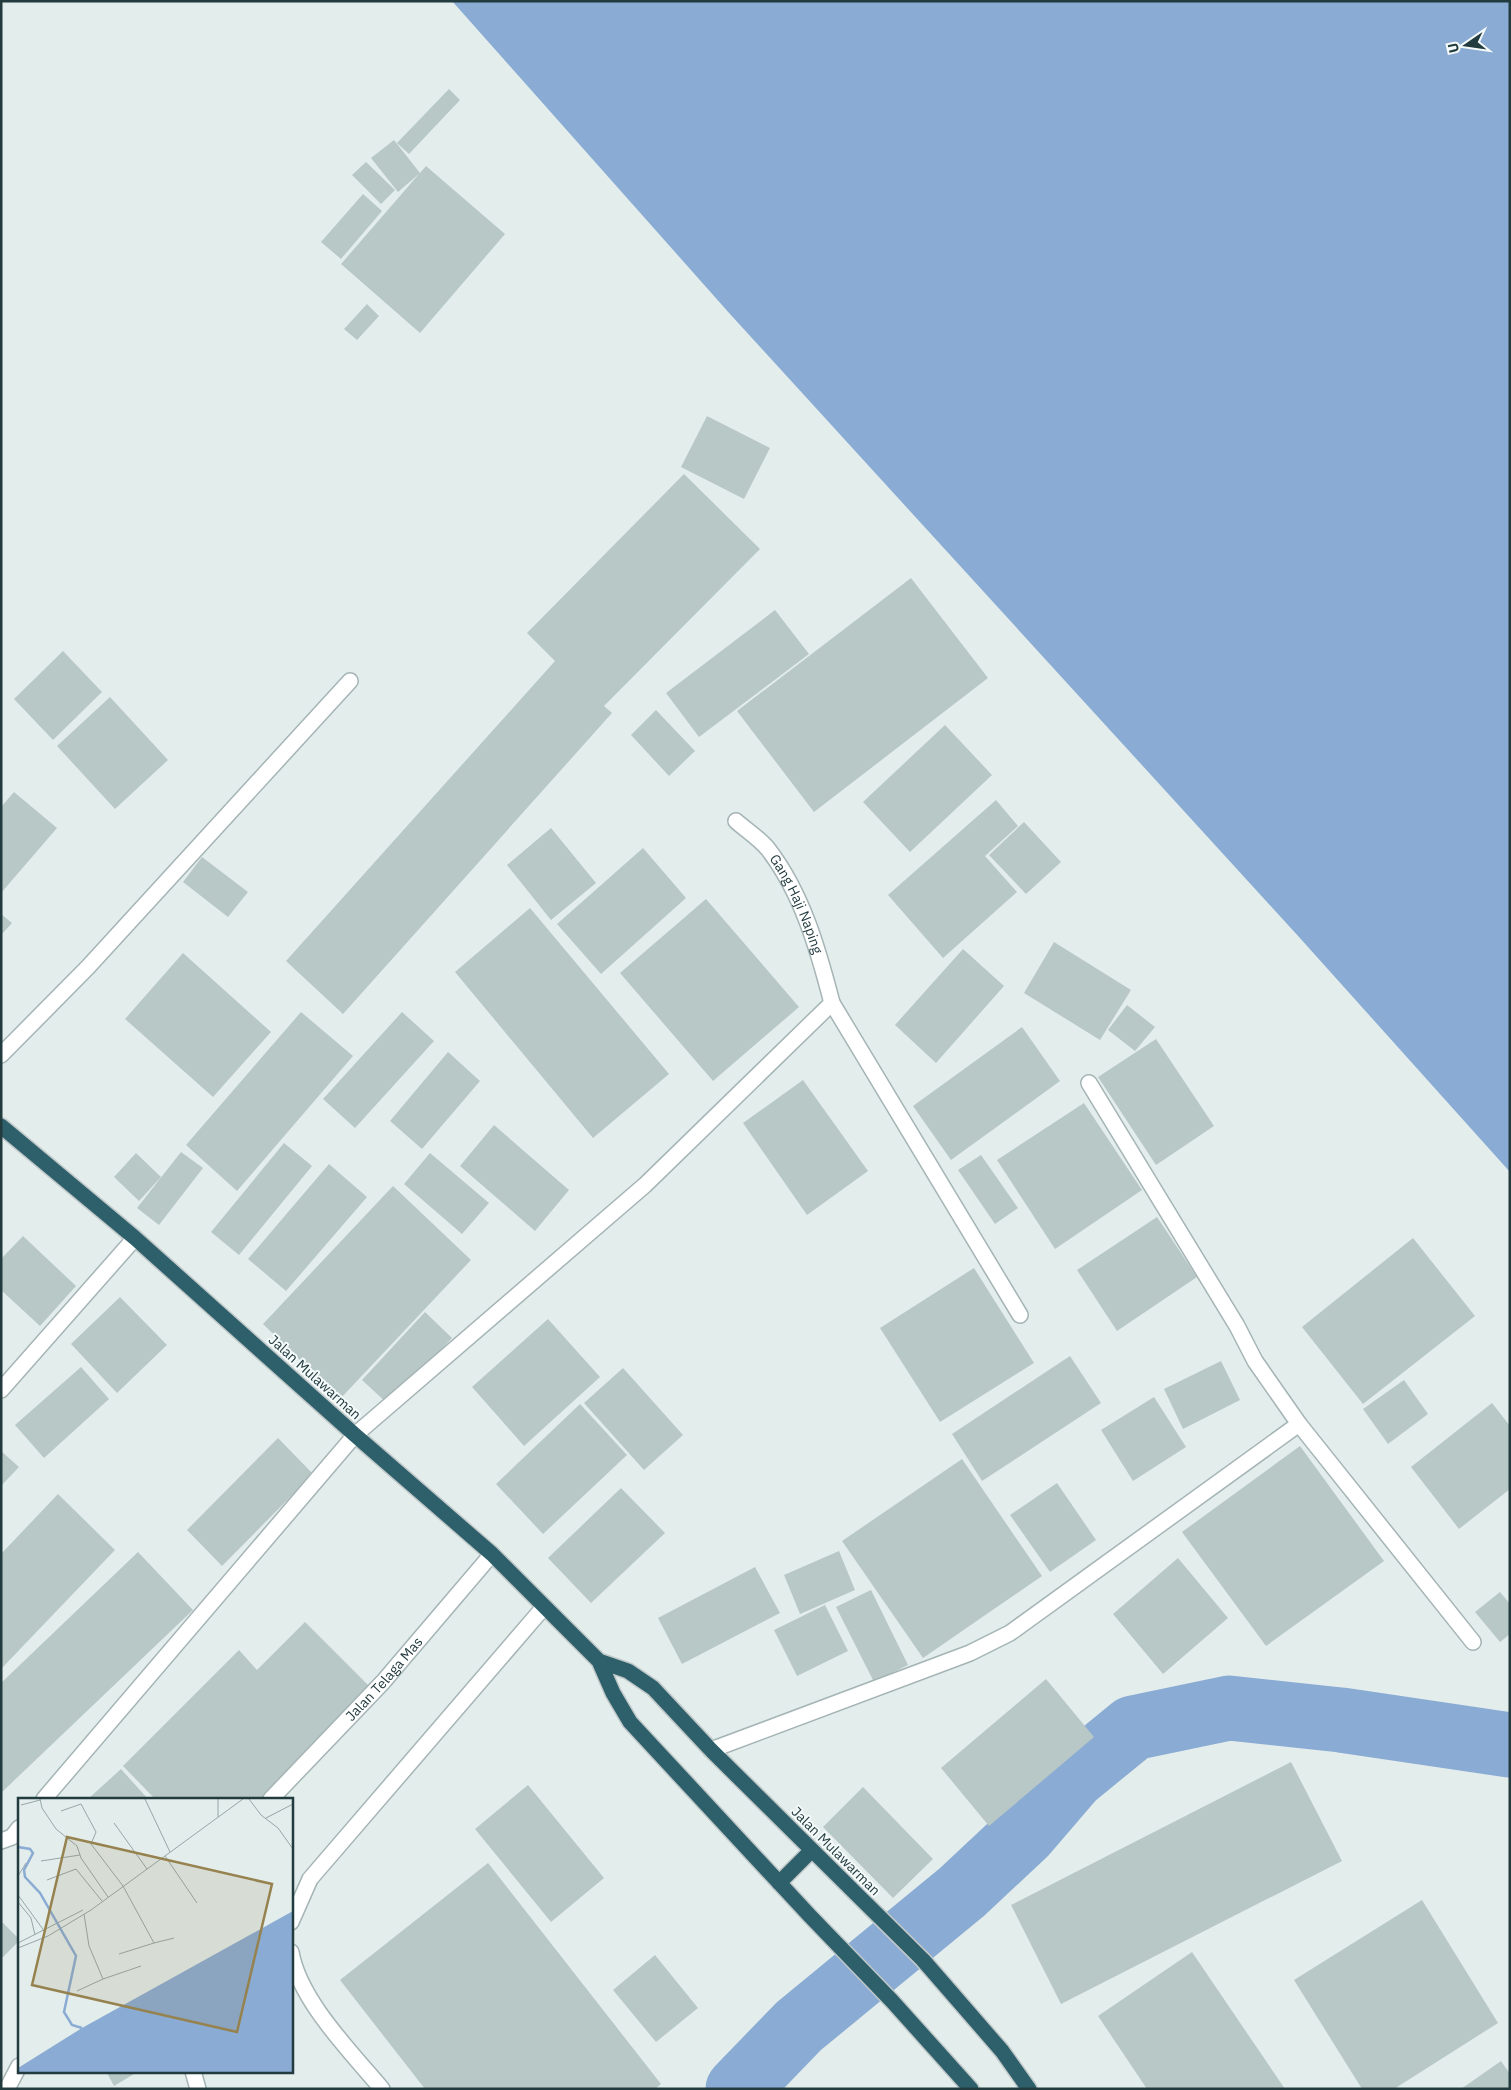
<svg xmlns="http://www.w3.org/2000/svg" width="1511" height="2090" font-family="'IBM Plex Sans',sans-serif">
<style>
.water{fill:#8aabd3}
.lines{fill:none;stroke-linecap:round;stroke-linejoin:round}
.river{stroke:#8aabd3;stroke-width:65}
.building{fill:#b8c8c7}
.minor-casing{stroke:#a5b4b5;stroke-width:18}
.highway-casing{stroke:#c1c8c9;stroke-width:18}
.minor{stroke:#fff;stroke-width:15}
.highway{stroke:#2e606b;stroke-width:15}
.labels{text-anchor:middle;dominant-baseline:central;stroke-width:4;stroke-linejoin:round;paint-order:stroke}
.street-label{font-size:14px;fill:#223b3f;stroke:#f4f9f9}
.inset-river{fill:none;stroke:#8aabd3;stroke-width:2.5}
.inset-road{fill:none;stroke:#96a6a7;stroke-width:1}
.view{fill:#96824e;fill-opacity:0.15;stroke:#96824e;stroke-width:2.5}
.inset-edge{fill:none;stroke:#223b3f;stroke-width:2.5}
</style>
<rect width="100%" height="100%" fill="#e3edec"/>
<path class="water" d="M 452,1 L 1510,1 L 1510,1172 L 1299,937 L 730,314 Z"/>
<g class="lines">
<path class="river" d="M 738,2089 L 799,2026 L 962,1892 L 1024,1834 L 1073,1777 L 1133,1728 L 1229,1708 L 1341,1720 L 1510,1745"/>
</g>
<path class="building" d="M 449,89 L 460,100 L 409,154 L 397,143 Z
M 394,140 L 420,173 L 426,166 L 505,234 L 420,333 L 341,264 L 419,174 L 398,192 L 371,158 Z
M 366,162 L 395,190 L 381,204 L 352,175 Z
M 363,194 L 382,211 L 341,259 L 321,242 Z
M 367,304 L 379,316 L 357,340 L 344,329 Z
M 707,416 L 770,448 L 744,499 L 681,467 Z
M 684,474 L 760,549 L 604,706 L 612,713 L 343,1014 L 286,961 L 555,661 L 527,633 Z
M 911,578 L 988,678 L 814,812 L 737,711 Z
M 775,610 L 809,654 L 699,737 L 666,693 Z
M 63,651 L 102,692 L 53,740 L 14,699 Z
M 110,697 L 168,760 L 115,809 L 57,746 Z
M 656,710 L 695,751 L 669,776 L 631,735 Z
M 945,725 L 992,775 L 910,852 L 863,802 Z
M 14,792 L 57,828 L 1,893 L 1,807 Z
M 996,800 L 1018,826 L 985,856 L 1017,892 L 943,958 L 888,895 Z
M 1024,822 L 1061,862 L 1026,894 L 989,855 Z
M 551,828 L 596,883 L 551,920 L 507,865 Z
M 643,848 L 686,898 L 601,974 L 557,924 Z
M 202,857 L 248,892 L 228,917 L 183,882 Z
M 706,899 L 799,1007 L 713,1081 L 620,973 Z
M 530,908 L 669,1074 L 593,1138 L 455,972 Z
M 1,914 L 12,923 L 1,935 Z
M 1054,942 L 1131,990 L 1100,1040 L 1024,993 Z
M 963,949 L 1004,986 L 936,1063 L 895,1025 Z
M 183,953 L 271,1032 L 213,1097 L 125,1019 Z
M 1127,1005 L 1155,1027 L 1135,1051 L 1108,1030 Z
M 301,1012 L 353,1056 L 237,1191 L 186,1145 Z
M 402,1012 L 434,1041 L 355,1128 L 323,1099 Z
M 1022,1027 L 1060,1081 L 951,1160 L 913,1106 Z
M 1156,1039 L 1214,1126 L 1156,1165 L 1098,1077 Z
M 448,1052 L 480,1081 L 422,1149 L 390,1121 Z
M 803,1080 L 868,1171 L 807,1215 L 743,1123 Z
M 1084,1103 L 1142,1190 L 1055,1249 L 997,1160 Z
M 494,1125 L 569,1190 L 535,1231 L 460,1166 Z
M 284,1143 L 312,1166 L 239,1255 L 211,1232 Z
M 181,1152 L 203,1168 L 159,1225 L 137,1208 Z
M 136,1153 L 161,1177 L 139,1201 L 114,1177 Z
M 430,1153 L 489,1203 L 462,1234 L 404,1184 Z
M 981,1155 L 1018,1208 L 995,1224 L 958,1170 Z
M 329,1164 L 367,1197 L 286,1291 L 248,1259 Z
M 393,1186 L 471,1260 L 340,1399 L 263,1324 Z
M 1157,1217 L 1197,1277 L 1117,1331 L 1077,1270 Z
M 23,1236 L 76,1286 L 40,1326 L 1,1290 L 1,1259 Z
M 1413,1238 L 1475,1316 L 1363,1404 L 1302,1327 Z
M 974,1268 L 1034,1363 L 940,1422 L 880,1328 Z
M 120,1297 L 167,1345 L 117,1393 L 71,1344 Z
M 425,1312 L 452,1338 L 389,1405 L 362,1380 Z
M 548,1319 L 600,1377 L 524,1446 L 472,1387 Z
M 1070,1356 L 1101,1403 L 982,1481 L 952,1434 Z
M 1221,1361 L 1240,1400 L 1183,1429 L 1164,1389 Z
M 81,1367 L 109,1399 L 44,1458 L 15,1425 Z
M 623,1368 L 683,1435 L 644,1470 L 584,1403 Z
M 1404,1380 L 1428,1414 L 1388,1444 L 1363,1409 Z
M 1154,1397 L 1186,1447 L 1133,1481 L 1101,1430 Z
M 1492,1403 L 1510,1426 L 1510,1489 L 1459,1529 L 1411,1467 Z
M 580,1404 L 627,1455 L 543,1534 L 496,1484 Z
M 278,1438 L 313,1474 L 222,1566 L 187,1530 Z
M 1300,1446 L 1384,1561 L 1266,1646 L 1182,1532 Z
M 1,1451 L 19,1467 L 1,1486 Z
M 962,1459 L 1042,1576 L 923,1658 L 842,1541 Z
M 1057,1483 L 1096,1540 L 1050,1572 L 1010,1515 Z
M 621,1488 L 665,1533 L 591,1603 L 548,1558 Z
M 58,1494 L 115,1550 L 1,1669 L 1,1554 Z
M 839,1551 L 855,1590 L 800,1614 L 784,1575 Z
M 138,1552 L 193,1610 L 1,1793 L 1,1683 Z
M 1178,1558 L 1228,1618 L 1163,1674 L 1113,1614 Z
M 755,1567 L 780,1613 L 682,1664 L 658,1618 Z
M 871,1590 L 908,1665 L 874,1682 L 836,1607 Z
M 1500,1592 L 1510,1604 L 1510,1634 L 1500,1642 L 1475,1612 Z
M 825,1605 L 848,1651 L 797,1676 L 774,1630 Z
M 305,1622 L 373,1690 L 264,1799 L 155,1799 L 123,1766 L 239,1650 L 257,1670 Z
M 1046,1679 L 1094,1737 L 989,1826 L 941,1768 Z
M 1291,1762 L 1342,1861 L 1061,2004 L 1011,1905 Z
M 121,1769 L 148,1799 L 88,1799 Z
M 528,1785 L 604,1878 L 551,1922 L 475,1829 Z
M 863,1787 L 933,1859 L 893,1898 L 823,1827 Z
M 488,1863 L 661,2084 L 655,2089 L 425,2089 L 340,1980 Z
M 1422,1900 L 1498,2023 L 1394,2089 L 1362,2089 L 1294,1980 Z
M 1,1921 L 19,1939 L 19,1941 L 1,1959 Z
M 1192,1952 L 1285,2089 L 1147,2089 L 1098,2016 Z
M 655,1955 L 698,2008 L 656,2042 L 613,1990 Z
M 1501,2061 L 1510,2074 L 1510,2089 L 1461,2089 Z
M 106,2071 L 139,2071 L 114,2086 Z"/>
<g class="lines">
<g class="minor-casing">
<g id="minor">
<path id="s1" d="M 736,821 C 746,830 759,838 768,849 C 802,893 818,949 832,1003"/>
<path d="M 1,1055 L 88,967 L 350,681"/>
<path d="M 1,1390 L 135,1238"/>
<path d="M 1299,1424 L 1473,1642"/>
<path d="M 711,1750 L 970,1653 L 1010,1633 L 1299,1424 L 1255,1361 L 1237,1326 L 1089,1083"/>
<path d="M 44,1799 L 355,1435 L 645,1185 L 832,1003 L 1020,1315"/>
<path id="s2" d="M 271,1799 L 383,1682 L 492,1554"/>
<path d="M 1,1841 L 12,1837 L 19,1828"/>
<path d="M 291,1922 L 310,1879 L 544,1607"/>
<path d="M 291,1952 C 299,2000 351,2052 382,2089"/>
<path d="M 193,2071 L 198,2089"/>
<path d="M 7,2089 L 19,2066"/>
</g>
</g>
<g class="highway-casing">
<path id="highway" d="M 1,1126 L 135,1238 L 355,1435 L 492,1554 L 599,1661 L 613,1693 L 630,1722 L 810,1916 L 892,2001 L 971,2089
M 599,1661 L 628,1671 L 653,1688 L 711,1750 L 923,1960 L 1002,2051 L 1029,2089
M 779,1883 L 812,1850"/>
</g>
<use href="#minor" class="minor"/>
<use href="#highway" class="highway"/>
</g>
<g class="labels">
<g class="street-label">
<text stroke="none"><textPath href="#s1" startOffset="105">Gang Haji Naping</textPath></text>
<text transform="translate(315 1377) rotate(42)">Jalan Mulawarman</text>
<text stroke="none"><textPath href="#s2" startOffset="165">Jalan Telaga Mas</textPath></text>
<text transform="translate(836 1851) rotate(45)">Jalan Mulawarman</text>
</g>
</g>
<g transform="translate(18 1798)">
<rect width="275" height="275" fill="#e3edec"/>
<path d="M 275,113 L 275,274 L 0,274 L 0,270 L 64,230 Z" fill="#8aabd3"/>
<path class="inset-river" d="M 0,49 L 12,51 L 15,55 L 6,72 L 7,79 L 22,95 L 58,158 L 46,214 L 54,227 L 64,230"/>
<path class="inset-road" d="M 22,1 L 24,10 L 38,31 L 59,48 L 63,60 L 90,99M 127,1 L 152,54M 200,1 L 200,19M 231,1 L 243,17 L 260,30 L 275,51M 3,7 L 22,2M 43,13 L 63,6 L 78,34 L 73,46 L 105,88 L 136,145 L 101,156M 248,20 L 275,6M 96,25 L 129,71M 147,58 L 179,105M 23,63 L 62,57M 0,78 L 8,65M 29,82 L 58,71 L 84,103M 0,97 L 27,134M 0,104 L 13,120 L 17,137M 66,116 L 71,148 L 85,181 L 123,168M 0,145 L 65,112M 136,145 L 156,140M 0,150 L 30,138 L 73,112 L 225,1M 59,193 L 85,181"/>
<path class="view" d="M 49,39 L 254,86 L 219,234 L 14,187 Z"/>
<rect width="275" height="275" class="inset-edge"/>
</g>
<rect width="1511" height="2090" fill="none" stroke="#223b3f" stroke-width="5"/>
<g transform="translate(1466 45) rotate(257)" stroke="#f4f9f9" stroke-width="4" paint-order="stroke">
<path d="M0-4L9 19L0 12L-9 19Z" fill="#223b3f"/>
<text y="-8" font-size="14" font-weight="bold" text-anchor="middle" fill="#223b3f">U</text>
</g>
</svg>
